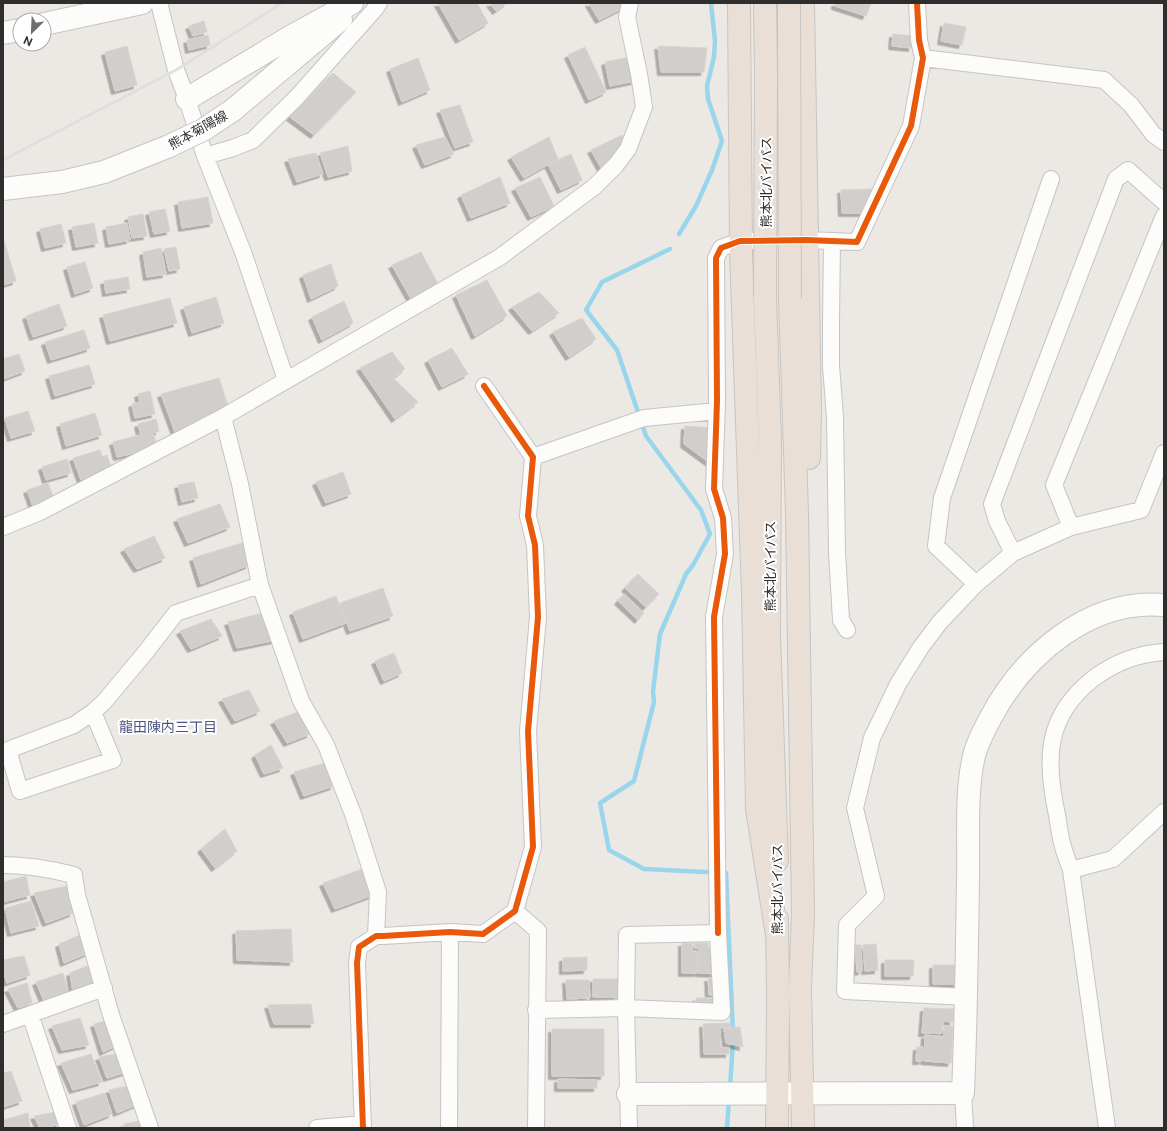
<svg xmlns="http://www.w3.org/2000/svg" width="1167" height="1131" font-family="'Public Sans','Noto Sans JP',sans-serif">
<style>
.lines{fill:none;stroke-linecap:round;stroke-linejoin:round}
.stream{stroke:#99d6ec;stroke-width:4.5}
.building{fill:#d1cecb;stroke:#d7d4d0;filter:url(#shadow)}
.street-casing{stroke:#c5c4c5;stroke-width:18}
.secondary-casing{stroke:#c5c4c5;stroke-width:24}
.highway-casing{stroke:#c6c5c4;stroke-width:24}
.street{stroke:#fcfcfb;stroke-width:16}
.secondary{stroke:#fcfcfb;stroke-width:22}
.highway{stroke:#eadfd6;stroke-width:22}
.rail{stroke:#dfdfe1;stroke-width:3}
.secondary-bridge-casing{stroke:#c5c4c5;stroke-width:24;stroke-linecap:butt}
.highway-bridge-casing{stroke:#c6c5c4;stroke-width:24;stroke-linecap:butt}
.secondary-bridge{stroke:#fcfcfb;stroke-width:22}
.highway-bridge{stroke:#eadfd6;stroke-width:22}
.cycleway-casing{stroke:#fff;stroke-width:8}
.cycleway{stroke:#e8590c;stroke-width:6}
.labels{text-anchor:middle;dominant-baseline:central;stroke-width:4;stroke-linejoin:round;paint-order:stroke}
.street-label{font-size:13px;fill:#2e2e2e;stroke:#fff}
.neighbourhood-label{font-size:14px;fill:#4d5680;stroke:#fff}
</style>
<defs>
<filter id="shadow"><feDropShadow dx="-3.5" dy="3.5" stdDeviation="0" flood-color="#0004"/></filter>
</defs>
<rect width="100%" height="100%" fill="#ece8e4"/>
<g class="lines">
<path class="stream" d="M 679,234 L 696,206 L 712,170 L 722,141 L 708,99 L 707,86 L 714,57 L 715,41 L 711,3
M 670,249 L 602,282 L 586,310 L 617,350 L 646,436 L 701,510 L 710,534 L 693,565 L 686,574 L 660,634 L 653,691 L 654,702 L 634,781 L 600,803 L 609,850 L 644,869 L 726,873 L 733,1033
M 730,1088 L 733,1040
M 727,1128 L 729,1100"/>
</g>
<path class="building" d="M 438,3 L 477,3 L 488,23 L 459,40 Z
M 490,3 L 507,3 L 496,11 Z
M 589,3 L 621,3 L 623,8 L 599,20 Z
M 835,3 L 871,3 L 866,16 L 835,6 Z
M 204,21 L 207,32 L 193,36 L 189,26 Z
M 944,23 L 966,27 L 962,45 L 941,41 Z
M 893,34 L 913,36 L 912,48 L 892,46 Z
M 208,35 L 210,45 L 189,50 L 187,40 Z
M 127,46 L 137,85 L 115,91 L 105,52 Z
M 658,46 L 707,48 L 704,72 L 661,72 Z
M 585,47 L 606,92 L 589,100 L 568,55 Z
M 629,57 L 635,81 L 610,86 L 605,62 Z
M 418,58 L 430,90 L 402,102 L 390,69 Z
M 333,73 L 356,92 L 314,135 L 290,117 Z
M 460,105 L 473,142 L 455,148 L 440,110 Z
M 622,135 L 625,149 L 601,168 L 591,150 Z
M 445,137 L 454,154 L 425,165 L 416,145 Z
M 549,137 L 558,159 L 524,178 L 511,157 Z
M 348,146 L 352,171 L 328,177 L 320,153 Z
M 316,153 L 323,174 L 297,182 L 288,159 Z
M 571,154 L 582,180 L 561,190 L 548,164 Z
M 500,177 L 510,203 L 471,218 L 461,195 Z
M 540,177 L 554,206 L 531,217 L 515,188 Z
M 876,189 L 866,213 L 842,213 L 841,190 Z
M 208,197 L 213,223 L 182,228 L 178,202 Z
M 165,209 L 170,231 L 154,234 L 149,212 Z
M 143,214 L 147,236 L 132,238 L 128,217 Z
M 94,223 L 98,243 L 76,247 L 72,227 Z
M 127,223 L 130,240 L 109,244 L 106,227 Z
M 61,224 L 66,243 L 45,248 L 40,229 Z
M 3,237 L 16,281 L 3,285 Z
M 176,247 L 180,269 L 169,271 L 164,249 Z
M 161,248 L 166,274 L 147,277 L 143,252 Z
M 421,252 L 439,286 L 412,301 L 392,265 Z
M 85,262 L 93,288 L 75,294 L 67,267 Z
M 331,264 L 338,286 L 311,299 L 303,275 Z
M 128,277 L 130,289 L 106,293 L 104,281 Z
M 487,280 L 507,316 L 475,336 L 456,295 Z
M 539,292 L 559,313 L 532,331 L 512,307 Z
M 216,297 L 224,323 L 192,333 L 184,307 Z
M 170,298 L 177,323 L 110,341 L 103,315 Z
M 344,301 L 353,323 L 322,340 L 312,317 Z
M 59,304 L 67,326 L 33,337 L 26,316 Z
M 582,318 L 596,339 L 569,357 L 553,332 Z
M 84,330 L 90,348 L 51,360 L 45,342 Z
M 452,348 L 468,374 L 442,387 L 428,360 Z
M 392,352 L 405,369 L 393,378 L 418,402 L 395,419 L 360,368 Z
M 19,354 L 25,371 L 3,379 L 3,359 Z
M 89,365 L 95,384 L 55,396 L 49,376 Z
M 219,378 L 229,409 L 176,435 L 161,394 Z
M 150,391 L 155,414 L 135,418 L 132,404 L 140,402 L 138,394 Z
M 28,411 L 35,431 L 11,438 L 5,418 Z
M 95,413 L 102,435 L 66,446 L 60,424 Z
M 156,419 L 159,431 L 153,433 L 158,449 L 145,452 L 138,424 Z
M 685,426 L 712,428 L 710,463 L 684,444 Z
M 139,435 L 143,451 L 117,457 L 113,442 Z
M 100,450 L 102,457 L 107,455 L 112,470 L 81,480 L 73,458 Z
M 67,459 L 71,473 L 46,480 L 42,467 Z
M 343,472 L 351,494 L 326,503 L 316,482 Z
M 194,482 L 198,498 L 182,502 L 178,485 Z
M 48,483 L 55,502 L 34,509 L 27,490 Z
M 220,504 L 230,527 L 188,543 L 177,519 Z
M 154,536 L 165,558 L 137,569 L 124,549 Z
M 245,542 L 249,565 L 201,584 L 193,558 Z
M 638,574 L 659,594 L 646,607 L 625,588 Z
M 383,588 L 393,616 L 350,631 L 340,603 Z
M 624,594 L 644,613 L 638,620 L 618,601 Z
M 336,596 L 346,623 L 303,639 L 293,612 Z
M 267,612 L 276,640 L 237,648 L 228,622 Z
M 211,619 L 222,636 L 191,649 L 180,631 Z
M 394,653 L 402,673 L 384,681 L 375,661 Z
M 249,690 L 260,711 L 235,721 L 222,699 Z
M 300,711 L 310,734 L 287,743 L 274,721 Z
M 271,745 L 283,768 L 264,774 L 255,755 Z
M 325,763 L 334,786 L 304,796 L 294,772 Z
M 225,829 L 237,851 L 215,868 L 201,849 Z
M 365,868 L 373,895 L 335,909 L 323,883 Z
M 26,876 L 30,895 L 3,902 L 3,882 Z
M 67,886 L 73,913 L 46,923 L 34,893 Z
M 31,901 L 39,926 L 11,933 L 5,908 Z
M 291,929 L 293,962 L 237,960 L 236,931 Z
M 82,934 L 88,953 L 64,963 L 59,944 Z
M 682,943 L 692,943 L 692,951 L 697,951 L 697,973 L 682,973 Z
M 694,943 L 708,943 L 708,947 L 720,947 L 719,974 L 698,973 L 699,948 L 694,948 Z
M 876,944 L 878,970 L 865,971 L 863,945 Z
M 855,945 L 861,945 L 862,971 L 857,972 Z
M 24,956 L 30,975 L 7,983 L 3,971 L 3,960 Z
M 587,957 L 587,970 L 563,971 L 563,958 Z
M 885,960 L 914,960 L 913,976 L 885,976 Z
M 92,964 L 98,983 L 73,992 L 70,973 Z
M 933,965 L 957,965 L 957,984 L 933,984 Z
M 63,973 L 68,993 L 44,1001 L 36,982 Z
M 708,978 L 719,978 L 719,995 L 709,995 Z
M 593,979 L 623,979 L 623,1003 L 615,1003 L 615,997 L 593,997 Z
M 566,980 L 589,980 L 590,998 L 567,999 Z
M 27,983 L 32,1003 L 18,1008 L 8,989 Z
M 696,998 L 719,998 L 719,1004 L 696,1004 Z
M 311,1004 L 314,1024 L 274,1024 L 268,1005 Z
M 924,1008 L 954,1009 L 953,1022 L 943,1021 L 942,1033 L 922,1033 Z
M 80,1018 L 89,1045 L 62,1050 L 52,1026 Z
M 109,1020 L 118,1045 L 103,1052 L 94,1024 Z
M 729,1023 L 732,1027 L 720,1028 L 721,1048 L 729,1048 L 729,1054 L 704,1054 L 703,1024 Z
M 944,1026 L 953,1026 L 951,1063 L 924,1061 L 925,1035 L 944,1037 Z
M 740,1027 L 743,1047 L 726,1043 L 724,1029 Z
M 552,1029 L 604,1029 L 604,1076 L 552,1076 Z
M 917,1047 L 923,1047 L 922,1061 L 916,1061 Z
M 120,1053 L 126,1072 L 107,1078 L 99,1057 Z
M 91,1054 L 102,1082 L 73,1090 L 61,1063 Z
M 11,1071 L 22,1101 L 3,1107 L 3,1073 Z
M 558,1079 L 597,1080 L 597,1088 L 558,1088 Z
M 132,1085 L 138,1104 L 117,1113 L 109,1090 Z
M 105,1093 L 112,1114 L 84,1125 L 76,1102 Z
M 56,1112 L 60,1123 L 49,1128 L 40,1128 L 34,1116 Z
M 28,1113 L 30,1128 L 5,1128 L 3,1124 L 3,1120 Z
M 144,1120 L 147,1128 L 125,1128 L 124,1124 Z"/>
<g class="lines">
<g class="street-casing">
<path id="street" d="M 159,3 L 176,70 L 187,99 L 205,156 L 243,252 L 286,380
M 923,58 L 1104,80 L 1131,105 L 1153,134 L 1164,142
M 205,156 L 233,148 L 253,140 L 297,97 L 375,9 L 379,3
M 832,241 L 831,324 L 831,366 L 835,417 L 837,552 L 841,620 L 847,630
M 223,417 L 240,484 L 260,585 L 301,701 L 326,745 L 353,814 L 378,892 L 376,936
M 533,457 L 644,418 L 717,411
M 3,527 L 40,512 L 223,417 L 500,257 L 594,187 L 616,165 L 628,149 L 644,107 L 639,74 L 627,17 L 630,3
M 1071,527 L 1054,485 L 1164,216
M 1013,553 L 997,521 L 992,504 L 1116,179 L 1128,170 L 1164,202
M 976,584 L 936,546 L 942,498 L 1051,179
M 93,712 L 113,760 L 20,791 L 8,750 L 74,725 L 93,712 L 104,702 L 145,653 L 176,613 L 260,585
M 3,865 C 28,865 50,869 74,875 L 77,895 L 111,1015 L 150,1128
M 1071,870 L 1113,859 L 1164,812
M 515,911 L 538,931 L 536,1128
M 718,933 L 714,617 L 725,554 L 723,518 L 714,489 L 717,401 L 716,258 L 721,248 L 740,241 L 806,240 L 857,242 L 911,126 L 923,58 L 919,40 L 917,3
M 967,997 L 845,991 L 847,925 L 876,896 L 855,808 L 872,738 L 898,684 L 921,647 L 940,622 L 976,584 L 1013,553 L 1071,527 L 1141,510 L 1164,453
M 536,1010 L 626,1008 L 722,1012 L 718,933 L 627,935 L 626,1008 L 629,1128
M 30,1014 L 68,1128
M 3,1024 L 104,988
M 963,1093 L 965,1128
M 317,1128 L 363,1124
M 363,1128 L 357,963 L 359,947 L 376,936 L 383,936 L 450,932 L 483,934 L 515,911 L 533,847 L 528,731 L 538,617 L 535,545 L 528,516 L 533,457 L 484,386
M 449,1128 L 450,932
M 1107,1128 L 1071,870 C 1069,864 1066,857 1064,850 C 1060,839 1059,826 1057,815 C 1045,759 1045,716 1094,678 C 1116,662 1137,654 1164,652"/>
</g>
<g class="secondary-casing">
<path id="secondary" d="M 44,24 L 142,3
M 3,33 L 20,30
M 187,99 L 290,37 L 352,3
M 233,110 L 341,19
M 628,1094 L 963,1093 C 966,1022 967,950 968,879 C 969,840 965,789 975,752 C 979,740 985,728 991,717 C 1024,655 1090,598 1164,605"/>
</g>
<g class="highway-casing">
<path id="highway" d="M 739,3 L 741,252 L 753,593 L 757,809 L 777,935
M 803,3 L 810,411 L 809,458
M 765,297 L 770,441 L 769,635 L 777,861
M 790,299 L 797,513 L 803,914 L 800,988 L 803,1128
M 777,919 L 778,998 L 777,1128"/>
</g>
<use href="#street" class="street"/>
<use href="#secondary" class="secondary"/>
<use href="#highway" class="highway"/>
<path class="rail" d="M 3,160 L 176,70 L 282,3"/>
<g class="secondary-bridge-casing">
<path id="secondary-bridge" d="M 3,189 L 62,182 L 104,172 L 167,147 L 203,130 L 233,110"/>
</g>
<g class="highway-bridge-casing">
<path id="highway-bridge" d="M 765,3 L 766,75 L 765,297
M 789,3 L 790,299"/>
</g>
<use href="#secondary-bridge" class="secondary-bridge"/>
<use href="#highway-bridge" class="highway-bridge"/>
<g class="cycleway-casing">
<path id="cycleway" d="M 718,933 L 714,617 L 725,554 L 723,518 L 714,489 L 717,401 L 716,258 L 721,248 L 740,241 L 806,240 L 857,242 L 911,126 L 923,58 L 919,40 L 917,3
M 363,1128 L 357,963 L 359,947 L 376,936 L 383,936 L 450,932 L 483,934 L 515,911 L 533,847 L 528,731 L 538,617 L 535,545 L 528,516 L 533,457 L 484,386"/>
</g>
<use href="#cycleway" class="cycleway"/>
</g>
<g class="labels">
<g class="street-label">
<text transform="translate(198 130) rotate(-29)">熊本菊陽線</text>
<text transform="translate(766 182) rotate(-90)">熊本北バイパス</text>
<text transform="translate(770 566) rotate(-90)">熊本北バイパス</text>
<text transform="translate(777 889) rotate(-90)">熊本北バイパス</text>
</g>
<g class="neighbourhood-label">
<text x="168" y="727">龍田陳内三丁目</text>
</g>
</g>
<rect width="1167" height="1131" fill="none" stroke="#2e2e2e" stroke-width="8"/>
<g transform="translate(32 32) rotate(204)"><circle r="19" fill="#ffffff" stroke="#ababab"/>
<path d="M0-3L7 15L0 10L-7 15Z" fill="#706f6e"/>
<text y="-6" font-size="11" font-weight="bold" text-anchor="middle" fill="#2e2e2e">N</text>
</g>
</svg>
